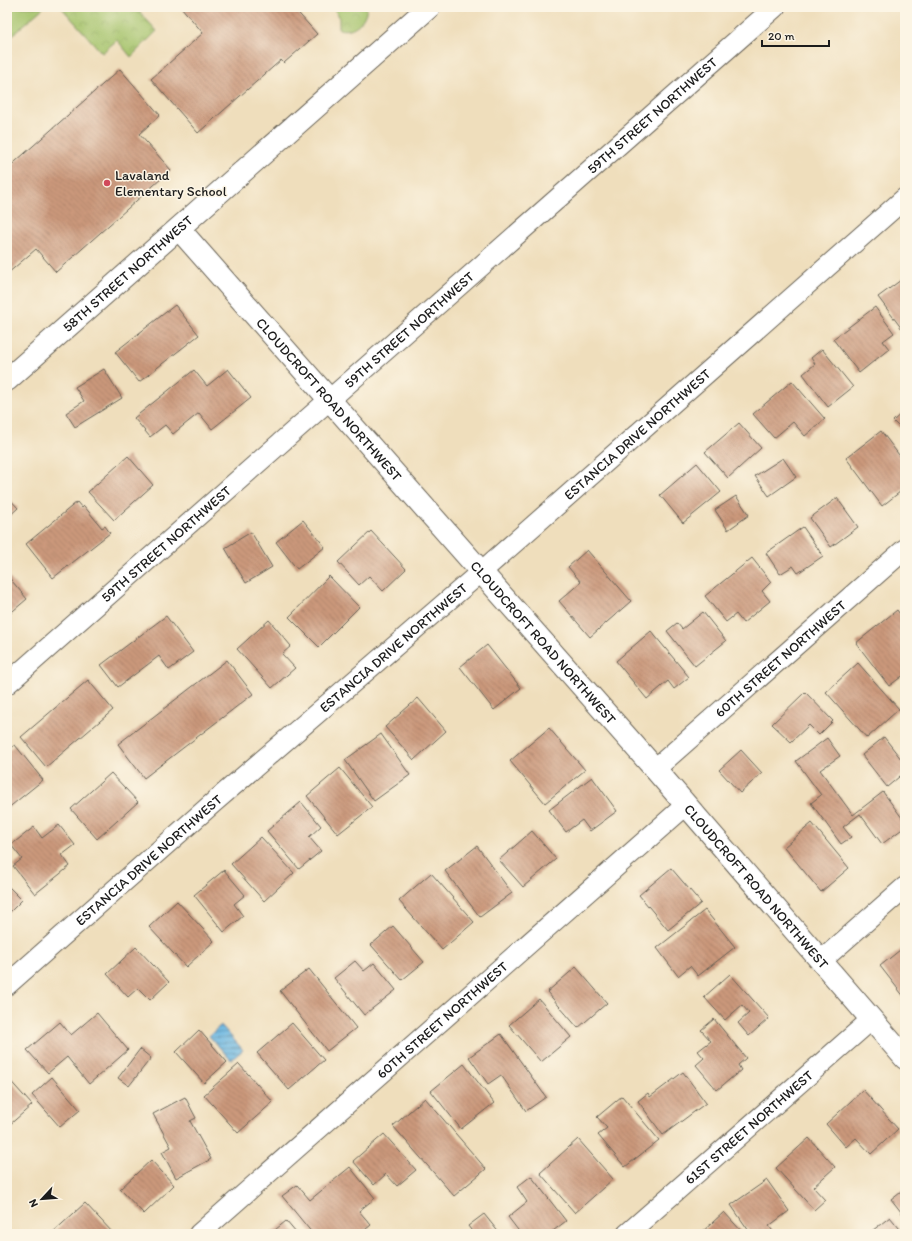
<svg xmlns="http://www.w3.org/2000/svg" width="912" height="1241" font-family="Itim,sans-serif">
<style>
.grass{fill:#a4c36a;stroke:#607043}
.park{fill:url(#park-crowns);stroke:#607043}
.water{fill:url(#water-rules);stroke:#42687e}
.building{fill:url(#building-back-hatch)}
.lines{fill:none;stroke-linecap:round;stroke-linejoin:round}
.minor-casing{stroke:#666054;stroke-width:22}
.tertiary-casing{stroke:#666054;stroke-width:24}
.minor{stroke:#fff;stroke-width:20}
.tertiary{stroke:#fff;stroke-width:22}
.poi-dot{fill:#d1495b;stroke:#fcf5e5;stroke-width:1.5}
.labels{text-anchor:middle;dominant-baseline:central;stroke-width:3;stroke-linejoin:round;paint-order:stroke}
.street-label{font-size:14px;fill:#1c1c1c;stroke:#fcf5e5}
.poi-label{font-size:14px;fill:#1c1c1c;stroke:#fcf5e5;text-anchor:start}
</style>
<defs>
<pattern id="park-crowns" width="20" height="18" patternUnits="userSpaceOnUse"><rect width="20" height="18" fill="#a4c36a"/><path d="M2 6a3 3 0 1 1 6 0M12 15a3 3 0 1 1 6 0" fill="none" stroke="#8da75b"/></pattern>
<pattern id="water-rules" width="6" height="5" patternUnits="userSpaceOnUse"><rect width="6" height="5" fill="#67b5e1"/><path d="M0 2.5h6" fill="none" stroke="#5492b6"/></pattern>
<pattern id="building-back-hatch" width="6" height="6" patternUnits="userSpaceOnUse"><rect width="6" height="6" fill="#cb987c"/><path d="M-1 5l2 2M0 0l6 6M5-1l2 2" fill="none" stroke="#a47b65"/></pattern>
</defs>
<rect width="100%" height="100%" fill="#fcf5e5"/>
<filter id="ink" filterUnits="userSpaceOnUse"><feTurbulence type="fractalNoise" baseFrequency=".025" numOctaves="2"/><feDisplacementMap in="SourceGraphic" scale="8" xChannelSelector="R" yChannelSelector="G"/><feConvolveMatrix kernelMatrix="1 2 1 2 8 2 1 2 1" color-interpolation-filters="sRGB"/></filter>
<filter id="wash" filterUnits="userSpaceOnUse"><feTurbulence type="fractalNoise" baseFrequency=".012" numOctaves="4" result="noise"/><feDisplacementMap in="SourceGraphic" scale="16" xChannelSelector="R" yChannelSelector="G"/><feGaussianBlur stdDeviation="0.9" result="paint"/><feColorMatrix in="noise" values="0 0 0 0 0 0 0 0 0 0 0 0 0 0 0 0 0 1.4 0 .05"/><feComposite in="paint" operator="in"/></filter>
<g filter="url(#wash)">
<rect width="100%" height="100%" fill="#efdebc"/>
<path class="grass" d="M 7,7 L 44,7 L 7,40 Z"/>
<path class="park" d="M 61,7 L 135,7 L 157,31 L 131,57 L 117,40 L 102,53 Z
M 332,7 L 367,7 C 366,21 353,33 339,29 L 339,16 Z"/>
<path class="water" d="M 221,1025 L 243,1050 L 231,1060 L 209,1036 Z"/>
<g id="blocks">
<path class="building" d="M 181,7 L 293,7 L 317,34 L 284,63 L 281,60 L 198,133 L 151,79 L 203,33 Z
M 120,69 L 160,115 L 139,134 L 171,170 L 56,272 L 36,249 L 7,274 L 7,169 Z
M 905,277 L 905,333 L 878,297 Z
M 175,305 L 199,335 L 139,382 L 115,352 Z
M 875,307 L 894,333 L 883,341 L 889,349 L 859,373 L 833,339 Z
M 822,349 L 853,387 L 828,407 L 803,374 L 815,364 L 811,358 Z
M 104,369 L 122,398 L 75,427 L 66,413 L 84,401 L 75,387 Z
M 228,369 L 251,398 L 212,429 L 199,413 L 173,434 L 165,425 L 150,437 L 134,418 L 194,370 L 207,386 Z
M 792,381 L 825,419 L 805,436 L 793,422 L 774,438 L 753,414 Z
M 905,410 L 905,433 L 893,421 Z
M 739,423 L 761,448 L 728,478 L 705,452 Z
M 881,431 L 905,463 L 905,488 L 882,506 L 846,458 Z
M 128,456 L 153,485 L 114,520 L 88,492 Z
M 783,458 L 796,477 L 769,496 L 755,476 Z
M 697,463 L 721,492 L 683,523 L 660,495 Z
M 7,496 L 18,508 L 7,518 Z
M 736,496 L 749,515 L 728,530 L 715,510 Z
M 837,498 L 858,527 L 831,547 L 810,518 Z
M 77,502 L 82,508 L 84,506 L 102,528 L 105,526 L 110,533 L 53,578 L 26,544 Z
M 303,520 L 325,547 L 297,569 L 276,542 Z
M 803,527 L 823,556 L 798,573 L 793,566 L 780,574 L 766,553 Z
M 371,531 L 406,569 L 383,591 L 369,576 L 359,585 L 338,562 Z
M 251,532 L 272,567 L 246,583 L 225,548 Z
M 587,550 L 631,601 L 590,637 L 559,601 L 581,582 L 568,567 Z
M 752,558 L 771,582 L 762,591 L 770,601 L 743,623 L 736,614 L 726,622 L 705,596 Z
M 7,575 L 27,599 L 7,616 Z
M 329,576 L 359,607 L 319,647 L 289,617 Z
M 897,610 L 905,621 L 905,674 L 889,686 L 856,643 Z
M 703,612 L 726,641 L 695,666 L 667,631 L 677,623 L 682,629 Z
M 166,616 L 193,652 L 169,670 L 159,656 L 118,687 L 101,665 Z
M 269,620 L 291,646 L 282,654 L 295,668 L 272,688 L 237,649 Z
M 651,631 L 689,677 L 674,689 L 668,681 L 647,699 L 616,661 Z
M 487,645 L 521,688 L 494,710 L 460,667 Z
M 227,660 L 253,694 L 144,778 L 118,744 Z
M 858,663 L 899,709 L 867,738 L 826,692 Z
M 88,680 L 113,710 L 46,767 L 21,737 Z
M 805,692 L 833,721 L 819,735 L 809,725 L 791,742 L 772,724 Z
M 418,698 L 446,731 L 414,760 L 385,727 Z
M 549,728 L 585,770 L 545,803 L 510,761 Z
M 381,734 L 410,775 L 374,801 L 345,760 Z
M 884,737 L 905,764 L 905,772 L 887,787 L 862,755 Z
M 827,738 L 840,756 L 820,770 L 853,815 L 883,792 L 905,822 L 905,827 L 882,844 L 860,814 L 843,827 L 851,837 L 841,844 L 811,803 L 821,795 L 796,761 Z
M 15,745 L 43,780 L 7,809 L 7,751 Z
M 741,750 L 762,773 L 740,793 L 719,770 Z
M 340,768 L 372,807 L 338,834 L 307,796 Z
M 111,773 L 138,802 L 97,839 L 71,809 Z
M 592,777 L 617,811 L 590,831 L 582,820 L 566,832 L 549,810 Z
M 301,802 L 321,826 L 309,837 L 321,851 L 299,869 L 267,831 Z
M 812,823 L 849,868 L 821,892 L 784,847 Z
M 59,825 L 75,845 L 62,855 L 70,866 L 35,894 L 13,866 L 22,859 L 11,845 L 34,827 L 42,838 Z
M 532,831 L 556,859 L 523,887 L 499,860 Z
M 261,837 L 294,873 L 264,901 L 231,864 Z
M 477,846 L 512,893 L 480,917 L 445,871 Z
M 671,868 L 701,903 L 668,930 L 639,895 Z
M 224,870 L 245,895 L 234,904 L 243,916 L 224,932 L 194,895 Z
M 431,873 L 474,922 L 442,950 L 399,901 Z
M 7,885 L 22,900 L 7,915 Z
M 177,901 L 214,941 L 186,967 L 149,927 Z
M 705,910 L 735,947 L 698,976 L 690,966 L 678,976 L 657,948 Z
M 393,926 L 424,962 L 402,980 L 371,945 Z
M 905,946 L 905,998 L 880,966 Z
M 136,947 L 169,982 L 150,1000 L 138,988 L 128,997 L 107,974 Z
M 355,961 L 364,971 L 374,963 L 396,990 L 364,1015 L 334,978 Z
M 576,967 L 607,1003 L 578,1028 L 547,992 Z
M 309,969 L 356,1028 L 327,1051 L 280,991 Z
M 730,974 L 769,1018 L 749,1036 L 738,1023 L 749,1013 L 742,1005 L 725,1020 L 704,997 Z
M 539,999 L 571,1037 L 541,1062 L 509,1025 Z
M 97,1013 L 128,1050 L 89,1084 L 67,1057 L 48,1073 L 27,1050 L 60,1022 L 71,1035 Z
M 714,1019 L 746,1058 L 738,1065 L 741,1070 L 717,1090 L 696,1065 L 704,1058 L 698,1051 L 711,1041 L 701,1030 Z
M 292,1023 L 324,1060 L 289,1090 L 257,1053 Z
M 199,1030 L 227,1062 L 204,1083 L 176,1052 Z
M 501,1034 L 546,1097 L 526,1111 L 501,1075 L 488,1084 L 469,1057 Z
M 140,1049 L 151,1058 L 129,1086 L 118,1078 Z
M 239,1064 L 273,1102 L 238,1133 L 204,1095 Z
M 464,1064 L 494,1103 L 461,1129 L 431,1091 Z
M 683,1072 L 706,1103 L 663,1135 L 638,1101 L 648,1093 L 650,1097 Z
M 7,1077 L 32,1105 L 7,1127 Z
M 52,1077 L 80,1110 L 60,1127 L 32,1095 Z
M 863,1090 L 898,1129 L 871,1154 L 856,1138 L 846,1147 L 826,1124 Z
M 622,1096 L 659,1140 L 625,1167 L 598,1135 L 607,1128 L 597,1117 Z
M 185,1097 L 196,1118 L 190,1121 L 211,1159 L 176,1178 L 162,1152 L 171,1147 L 153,1114 Z
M 425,1098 L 486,1169 L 454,1196 L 393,1126 Z
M 384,1134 L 416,1170 L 397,1186 L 386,1174 L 374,1185 L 353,1161 Z
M 809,1138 L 835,1167 L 813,1187 L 825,1200 L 814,1210 L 776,1168 Z
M 578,1139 L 613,1179 L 575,1213 L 540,1173 Z
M 151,1160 L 174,1185 L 144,1214 L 120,1189 Z
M 350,1167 L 375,1198 L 359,1211 L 371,1225 L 360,1234 L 313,1234 L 282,1196 L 297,1185 L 310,1200 Z
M 531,1176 L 566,1221 L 549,1234 L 521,1234 L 508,1217 L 527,1202 L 517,1187 Z
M 767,1180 L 789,1211 L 769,1226 L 775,1234 L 751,1234 L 731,1205 Z
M 905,1188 L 905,1217 L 891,1199 Z
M 85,1203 L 114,1234 L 51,1234 Z
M 724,1212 L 744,1234 L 700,1234 Z
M 484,1214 L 500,1234 L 474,1234 L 468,1226 Z
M 890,1217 L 904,1234 L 868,1234 Z
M 286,1221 L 297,1234 L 270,1234 Z"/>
</g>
</g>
<g filter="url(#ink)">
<use href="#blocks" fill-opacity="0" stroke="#666054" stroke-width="1"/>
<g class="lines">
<g class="minor-casing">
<g id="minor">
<path id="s1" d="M 7,684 L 775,7"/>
<path id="s2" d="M 655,769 L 905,549"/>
<path d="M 821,961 L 905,887"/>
<path id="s3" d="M 7,985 L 213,803 L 481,572 L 905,198"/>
<path id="s4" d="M 199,1234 L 686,805"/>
<path id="s5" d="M 627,1234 L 871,1020"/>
</g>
</g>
<g class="tertiary-casing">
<g id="tertiary">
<path id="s6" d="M 179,229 L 655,769 L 905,1058"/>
<path id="s7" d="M 7,380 L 429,7"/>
</g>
</g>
<use href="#minor" class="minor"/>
<use href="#tertiary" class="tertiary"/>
</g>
</g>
<circle class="poi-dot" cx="107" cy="183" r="4"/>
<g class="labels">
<g class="street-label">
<text stroke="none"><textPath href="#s1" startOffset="860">59TH STREET NORTHWEST</textPath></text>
<text stroke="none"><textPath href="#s7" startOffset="161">58TH STREET NORTHWEST</textPath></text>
<text stroke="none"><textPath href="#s1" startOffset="536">59TH STREET NORTHWEST</textPath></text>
<text stroke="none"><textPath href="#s6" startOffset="227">CLOUDCROFT ROAD NORTHWEST</textPath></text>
<text stroke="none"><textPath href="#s3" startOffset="837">ESTANCIA DRIVE NORTHWEST</textPath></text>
<text stroke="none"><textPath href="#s1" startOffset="212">59TH STREET NORTHWEST</textPath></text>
<text stroke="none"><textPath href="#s6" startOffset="551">CLOUDCROFT ROAD NORTHWEST</textPath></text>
<text stroke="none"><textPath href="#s3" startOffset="513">ESTANCIA DRIVE NORTHWEST</textPath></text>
<text stroke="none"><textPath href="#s2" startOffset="167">60TH STREET NORTHWEST</textPath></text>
<text stroke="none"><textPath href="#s3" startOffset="189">ESTANCIA DRIVE NORTHWEST</textPath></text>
<text stroke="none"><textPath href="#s6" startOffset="875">CLOUDCROFT ROAD NORTHWEST</textPath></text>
<text stroke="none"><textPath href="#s4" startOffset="324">60TH STREET NORTHWEST</textPath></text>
<text stroke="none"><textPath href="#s5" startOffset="162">61ST STREET NORTHWEST</textPath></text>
</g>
<g class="poi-label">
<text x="115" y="175">Lavaland<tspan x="115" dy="16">Elementary School</tspan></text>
</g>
</g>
<rect width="912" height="1241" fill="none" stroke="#fcf5e5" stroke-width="24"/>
<g transform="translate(42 1199) rotate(244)" stroke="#fcf5e5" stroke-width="3" paint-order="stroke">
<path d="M0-3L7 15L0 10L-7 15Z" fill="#1c1c1c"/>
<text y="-6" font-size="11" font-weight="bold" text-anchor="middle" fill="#1c1c1c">N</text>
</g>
<path d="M762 40v6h67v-6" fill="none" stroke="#1c1c1c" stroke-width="2"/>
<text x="768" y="40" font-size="12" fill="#1c1c1c" stroke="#fcf5e5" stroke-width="3" paint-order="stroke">20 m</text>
</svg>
